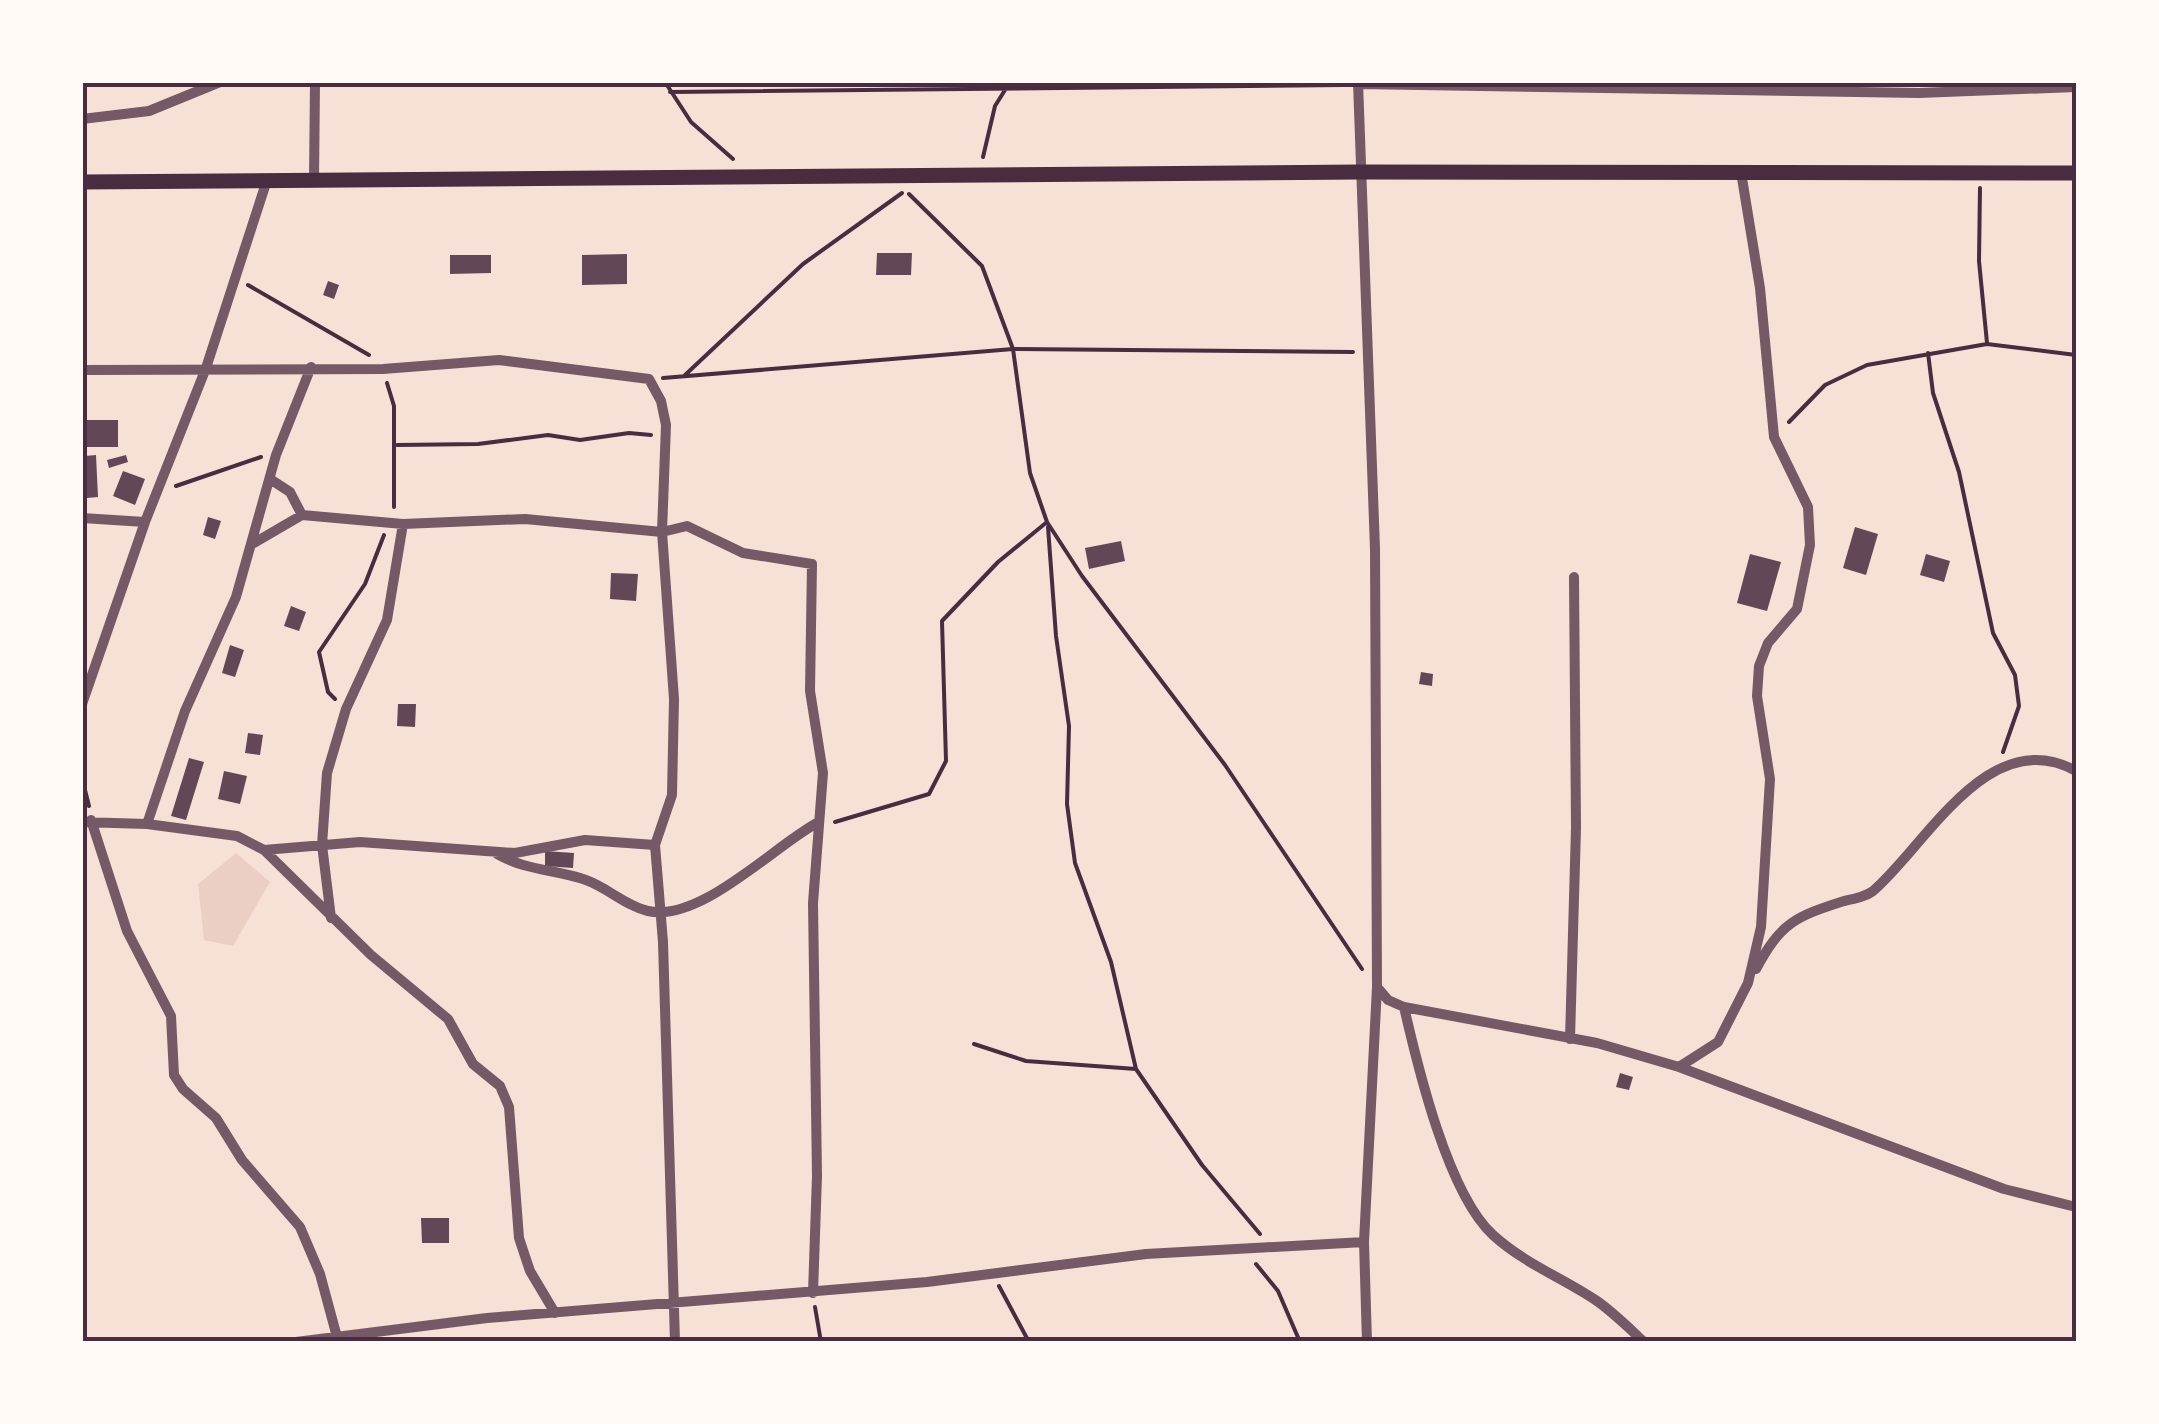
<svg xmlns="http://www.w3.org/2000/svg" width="2159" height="1424" font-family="'Archivo Narrow',sans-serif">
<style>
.green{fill:#ebcfc5}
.building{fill:#644757}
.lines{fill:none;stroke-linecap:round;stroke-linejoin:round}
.path{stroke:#4a2c40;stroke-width:4}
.minor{stroke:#755966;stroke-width:10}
.primary{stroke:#4a2c40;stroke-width:15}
.neatline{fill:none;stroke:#4a2c40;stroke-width:4}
</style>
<rect width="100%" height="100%" fill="#f7e1d7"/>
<path class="green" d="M 236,853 L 270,882 L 233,946 L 204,940 L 198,884 Z"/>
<path class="building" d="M 877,253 L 912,253 L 911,275 L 876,275 Z
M 627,254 L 627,284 L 582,285 L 582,255 Z
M 450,255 L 491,255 L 491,273 L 450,274 Z
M 328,281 L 339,285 L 334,299 L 323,295 Z
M 84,420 L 118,420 L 118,447 L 84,447 Z
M 96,455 L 98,497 L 87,498 L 85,456 Z
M 126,455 L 128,462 L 109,468 L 107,460 Z
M 123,471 L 145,479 L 135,505 L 113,496 Z
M 208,517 L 221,521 L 215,539 L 203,535 Z
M 1855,527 L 1878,534 L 1866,575 L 1843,568 Z
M 1121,541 L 1125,561 L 1089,569 L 1085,548 Z
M 1750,554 L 1781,562 L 1767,611 L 1737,603 Z
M 1926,554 L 1950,561 L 1944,582 L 1920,575 Z
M 611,573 L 638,574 L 636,601 L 610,599 Z
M 291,606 L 306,612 L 299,631 L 284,626 Z
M 230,645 L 244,650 L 235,677 L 222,673 Z
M 1421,672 L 1433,674 L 1432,686 L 1419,684 Z
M 398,704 L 416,704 L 415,727 L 397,726 Z
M 248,733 L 263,735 L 260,755 L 245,753 Z
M 189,758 L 204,762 L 186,820 L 171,816 Z
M 224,771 L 247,776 L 240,804 L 218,799 Z
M 545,851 L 574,853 L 573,868 L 545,866 Z
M 1620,1073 L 1633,1077 L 1629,1090 L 1616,1087 Z
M 421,1218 L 449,1218 L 449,1243 L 422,1243 Z"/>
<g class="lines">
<path class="path" d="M 665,82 L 691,122 L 733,159
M 670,92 L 1344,85
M 983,157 L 995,106 L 1010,82
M 1980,188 L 1979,261 L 1987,343
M 909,194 L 982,266 L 1013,349 L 1030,473 L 1047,522 L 1082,576 L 1225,765 L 1362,969
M 248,285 L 369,355
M 1928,353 L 1933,393 L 1959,472 L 1993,633 L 2015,675 L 2019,706 L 2003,752
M 684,376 L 803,264 L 902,193
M 663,378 L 1013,349 L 1353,352
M 387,383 L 394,406 L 394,507
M 1789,422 L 1825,385 L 1867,365 L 1987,344 L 2076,355
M 397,445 L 478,444 L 548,435 L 580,440 L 629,433 L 651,435
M 176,486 L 261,457
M 1048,527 L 1056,636 L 1069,726 L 1067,804 L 1075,863 L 1111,962 L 1136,1069 L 1202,1165 L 1260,1234
M 335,699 L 328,692 L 319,652 L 365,584 L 384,535
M 82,778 L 89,806
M 835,822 L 929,794 L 946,761 L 942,621 L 998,562 L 1047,522
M 974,1044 L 1026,1061 L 1136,1069
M 1256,1264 L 1278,1291 L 1300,1342
M 999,1286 L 1029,1342
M 815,1307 L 821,1342"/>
<path class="minor" d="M 1358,82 L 1375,549 L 1377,987 L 1364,1242 L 1367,1342
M 1358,84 L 1919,93 L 2076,87
M 82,119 L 149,111 L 220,82
M 314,180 L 315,82
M 82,370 L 383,369 L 499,360 L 649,379 L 661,401 L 666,425 L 662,532 L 674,699 L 672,795 L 655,845 L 663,942 L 675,1342
M 270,479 L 290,492 L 302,515
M 82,518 L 145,522
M 254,543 L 302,515 L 403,524 L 525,519 L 662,532 L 687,526 L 743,553 L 812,564 L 810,691 L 823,773 L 813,903 L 817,1176 L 813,1293
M 82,704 L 145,522 L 206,368 L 267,180
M 91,820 L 127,931 L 171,1016 L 174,1075 L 183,1089 L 216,1118 L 242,1160 L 300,1227 L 320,1274 L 337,1337
M 82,822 L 147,824 L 237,836 L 264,850 L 360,842 L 515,853 L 585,840 L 655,845
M 147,824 L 185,711 L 236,597 L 276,455 L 311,367
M 264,850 L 371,955 L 448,1019 L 473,1064 L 500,1086 L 509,1107 L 519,1238 L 530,1271 L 555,1313
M 497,854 C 526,871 555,869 586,880 C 608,888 626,906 648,911 C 700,923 774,846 817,823
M 331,918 L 322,845 L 327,773 L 346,709 L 387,620 L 403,524
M 1756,969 C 1781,923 1794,917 1844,901 C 1854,899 1865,897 1873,891 C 1925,847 1989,722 2076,771
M 1377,987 L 1388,1000 L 1404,1007 L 1597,1043 L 1679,1067 L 1718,1042 L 1748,983 L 1761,927 L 1770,779 L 1757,696 L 1759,666 L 1768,643 L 1797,609 L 1810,545 L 1808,507 L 1774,437 L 1760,288 L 1741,172
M 1404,1007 C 1418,1068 1448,1194 1493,1235 C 1525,1264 1563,1278 1597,1301 C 1614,1313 1629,1328 1644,1342
M 1570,1039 L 1576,828 L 1574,577
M 1679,1067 L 2004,1189 L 2076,1207
M 296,1342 L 487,1318 L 927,1282 L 1146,1254 L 1364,1242"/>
<path class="primary" d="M 82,182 L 1360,172 L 2076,173"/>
</g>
<rect width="2159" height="1424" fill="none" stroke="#fffaf5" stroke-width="170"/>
<rect x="85" y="85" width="1989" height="1254" class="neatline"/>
</svg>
